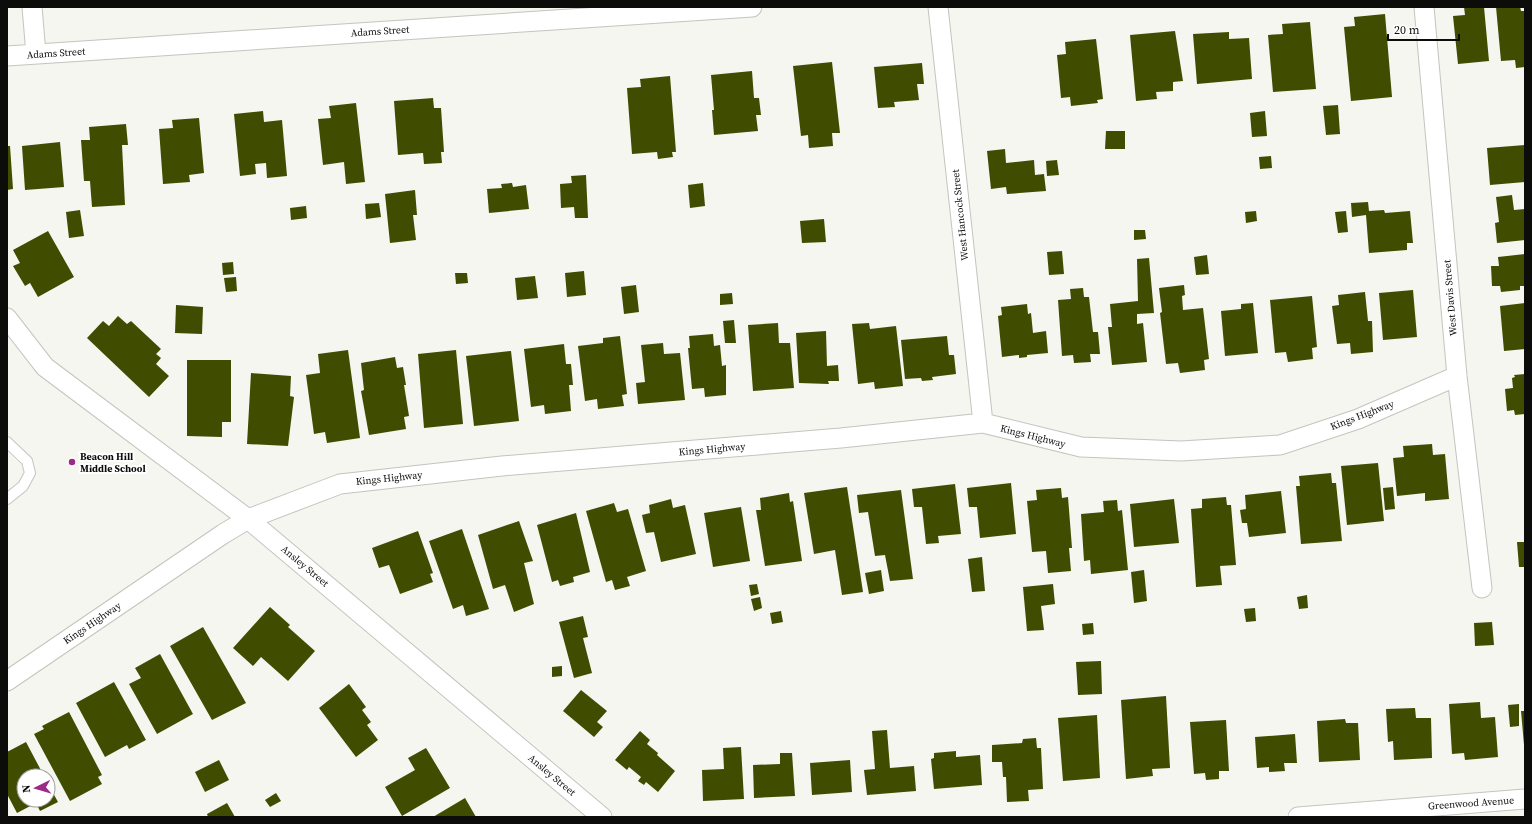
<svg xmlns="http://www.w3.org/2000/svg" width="1532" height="824" font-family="'Source Serif 4',serif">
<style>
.building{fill:#404c00}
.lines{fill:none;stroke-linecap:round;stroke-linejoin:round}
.service-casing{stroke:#c3c5bf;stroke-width:12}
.minor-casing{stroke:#c3c5bf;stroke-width:21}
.service{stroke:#fff;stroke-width:10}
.minor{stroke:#fff;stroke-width:19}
.poi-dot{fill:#9c2a87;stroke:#fff;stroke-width:1.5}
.labels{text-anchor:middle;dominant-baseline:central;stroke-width:4;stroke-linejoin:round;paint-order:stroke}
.street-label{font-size:10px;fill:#0c0d0b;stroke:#fff}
.poi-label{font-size:10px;font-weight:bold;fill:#0c0d0b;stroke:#fff;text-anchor:start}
</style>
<rect width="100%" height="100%" fill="#f4f6ef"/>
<path class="building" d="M 1464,7 L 1484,7 L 1489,61 L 1458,64 L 1453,16 L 1465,15 Z
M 1496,7 L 1520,7 L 1521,11 L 1525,11 L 1525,67 L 1516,68 L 1515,60 L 1501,61 Z
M 1385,14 L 1392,97 L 1351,101 L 1344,27 L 1355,26 L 1354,17 Z
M 1310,22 L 1316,89 L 1273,92 L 1268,35 L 1283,34 L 1282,24 Z
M 1175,31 L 1183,81 L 1173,82 L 1173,91 L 1156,92 L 1157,99 L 1136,101 L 1130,35 Z
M 1229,32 L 1229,39 L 1249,38 L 1252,79 L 1197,84 L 1193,34 Z
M 1096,39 L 1103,99 L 1097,100 L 1098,103 L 1071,106 L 1070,97 L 1061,98 L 1057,55 L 1066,54 L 1065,42 Z
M 832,62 L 840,133 L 832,133 L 833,146 L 809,148 L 808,135 L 801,136 L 793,66 Z
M 922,63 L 924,84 L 917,84 L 919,100 L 894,102 L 895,107 L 878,108 L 874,67 Z
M 752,71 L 754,98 L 759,98 L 761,115 L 756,115 L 758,131 L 714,135 L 712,110 L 714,110 L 711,75 Z
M 670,76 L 676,152 L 672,152 L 673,157 L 658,159 L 657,152 L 632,154 L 627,88 L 641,87 L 640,79 Z
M 433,98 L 434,108 L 441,108 L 444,152 L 441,152 L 442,163 L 424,164 L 423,153 L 398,155 L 394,101 Z
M 356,103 L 365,182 L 346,184 L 344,162 L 323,165 L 318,119 L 331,118 L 329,106 Z
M 1338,105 L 1340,134 L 1326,135 L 1323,106 Z
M 263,111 L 264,122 L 282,120 L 287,176 L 267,178 L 266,163 L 255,164 L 256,174 L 240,176 L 234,114 Z
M 1265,111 L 1267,136 L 1252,137 L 1250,113 Z
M 199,118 L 204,173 L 189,175 L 190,182 L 163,184 L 159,129 L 173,128 L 172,120 Z
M 126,124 L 128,145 L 122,145 L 125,205 L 92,207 L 90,181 L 84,181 L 81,140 L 90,140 L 89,127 Z
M 1106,131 L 1125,131 L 1125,149 L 1105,149 Z
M 60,142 L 64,187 L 25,190 L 22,146 Z
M 1525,145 L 1525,182 L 1490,185 L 1487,148 Z
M 7,146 L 10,146 L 13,189 L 7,190 Z
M 1005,149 L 1006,163 L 1034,160 L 1035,175 L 1044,174 L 1046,191 L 1007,194 L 1006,187 L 991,189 L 987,151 Z
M 1271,156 L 1272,168 L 1260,169 L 1259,157 Z
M 1057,160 L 1059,175 L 1047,176 L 1046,161 Z
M 586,175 L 588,218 L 575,218 L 574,207 L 561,208 L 560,184 L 572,183 L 571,176 Z
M 512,183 L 513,187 L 526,185 L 529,209 L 489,213 L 487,189 L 502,188 L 501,184 Z
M 703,183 L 705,206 L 690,208 L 688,185 Z
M 415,190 L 417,215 L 413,215 L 416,240 L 390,243 L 385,194 Z
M 1512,195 L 1514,210 L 1525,209 L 1525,240 L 1497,243 L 1495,223 L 1499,222 L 1496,197 Z
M 1368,202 L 1369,211 L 1384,210 L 1385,213 L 1410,211 L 1413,243 L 1407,243 L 1407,250 L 1369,253 L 1366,215 L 1352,217 L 1351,203 Z
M 379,203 L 381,217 L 366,219 L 365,204 Z
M 306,206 L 307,218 L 291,220 L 290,208 Z
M 80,210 L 84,236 L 69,238 L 66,212 Z
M 1256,211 L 1257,221 L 1246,223 L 1245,212 Z
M 1346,211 L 1348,232 L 1338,233 L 1335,212 Z
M 824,219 L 826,242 L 802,243 L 800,221 Z
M 1134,230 L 1145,230 L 1146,239 L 1134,240 Z
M 48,231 L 74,277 L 38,297 L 30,283 L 25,286 L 13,266 L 20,263 L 13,250 Z
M 1062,251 L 1064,274 L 1049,275 L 1047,252 Z
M 1525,254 L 1525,286 L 1520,286 L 1520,290 L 1501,292 L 1500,286 L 1492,286 L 1491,266 L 1499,266 L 1498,257 Z
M 1207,255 L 1209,274 L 1196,275 L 1194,257 Z
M 1149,258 L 1154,313 L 1137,314 L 1137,324 L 1143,323 L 1147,362 L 1112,365 L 1108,327 L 1112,327 L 1110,304 L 1138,301 L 1137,259 Z
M 233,262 L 234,274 L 223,275 L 222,263 Z
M 584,271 L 586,295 L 567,297 L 565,273 Z
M 455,273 L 467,273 L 468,283 L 456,284 Z
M 535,276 L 538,298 L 517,300 L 515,278 Z
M 236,277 L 237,291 L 226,292 L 224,278 Z
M 636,285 L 639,312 L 624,314 L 621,287 Z
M 1184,285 L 1185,295 L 1182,296 L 1183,310 L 1203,308 L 1209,359 L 1204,360 L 1205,370 L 1180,373 L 1178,363 L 1166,364 L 1160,313 L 1162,312 L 1159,288 Z
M 1083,288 L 1084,297 L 1089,297 L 1093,332 L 1098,332 L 1100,354 L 1090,354 L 1091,362 L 1074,363 L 1073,355 L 1062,356 L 1058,300 L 1071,299 L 1070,289 Z
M 1413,290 L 1417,337 L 1383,340 L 1379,293 Z
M 1365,292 L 1368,321 L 1372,321 L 1373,352 L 1351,354 L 1350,343 L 1337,344 L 1332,306 L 1339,305 L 1338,295 Z
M 732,293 L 733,304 L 720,305 L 720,294 Z
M 1312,296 L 1317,347 L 1312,348 L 1313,359 L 1288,362 L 1286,352 L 1275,353 L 1270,300 Z
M 1253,303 L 1258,353 L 1225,356 L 1221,311 L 1241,309 L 1241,304 Z
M 1525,303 L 1525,349 L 1504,351 L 1500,306 Z
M 1027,304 L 1028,314 L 1031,313 L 1033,333 L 1046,331 L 1048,353 L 1027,355 L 1027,357 L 1019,358 L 1019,355 L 1002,357 L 998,316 L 1002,315 L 1001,307 Z
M 176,305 L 203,307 L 202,334 L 175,333 Z
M 118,316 L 127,324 L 131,321 L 161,349 L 156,354 L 161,358 L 156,364 L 169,376 L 149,397 L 87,338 L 103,321 L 109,326 Z
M 734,320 L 736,343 L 725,343 L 723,321 Z
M 778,323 L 779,343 L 790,343 L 794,388 L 753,391 L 748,325 Z
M 869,323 L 870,329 L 896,326 L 903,386 L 875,389 L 874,382 L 858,384 L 852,324 Z
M 826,331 L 827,366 L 838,365 L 839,381 L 828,381 L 829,384 L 799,383 L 796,333 Z
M 713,334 L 714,346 L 720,345 L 722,366 L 726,365 L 726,395 L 705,397 L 704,388 L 692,389 L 688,348 L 690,348 L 689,336 Z
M 620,336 L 627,394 L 622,395 L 624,406 L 598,409 L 597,399 L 585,401 L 578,346 L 603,343 L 603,338 Z
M 947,336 L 949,355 L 954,355 L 956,374 L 932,377 L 933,380 L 922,381 L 921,378 L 905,379 L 901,340 Z
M 663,343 L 664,354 L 680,353 L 685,400 L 638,404 L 636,383 L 645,382 L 641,345 Z
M 564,344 L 566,364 L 571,364 L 573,385 L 569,385 L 571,411 L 545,414 L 544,405 L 531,407 L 524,349 Z
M 348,350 L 360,438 L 327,443 L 325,432 L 314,434 L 306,375 L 320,373 L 318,354 Z
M 456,350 L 463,424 L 424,428 L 418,354 Z
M 511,351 L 519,421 L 474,426 L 466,356 Z
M 395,357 L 397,368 L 403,367 L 406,385 L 404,385 L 409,416 L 404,417 L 406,429 L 369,435 L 361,391 L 364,390 L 361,363 Z
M 187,360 L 231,360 L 231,422 L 222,422 L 222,437 L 187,436 Z
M 251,373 L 291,376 L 290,396 L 294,397 L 288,446 L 247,444 Z
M 1525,374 L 1525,414 L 1515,415 L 1514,410 L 1507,411 L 1505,389 L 1513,388 L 1512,378 L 1515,377 L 1514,375 Z
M 1432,444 L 1433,455 L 1445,454 L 1449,499 L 1425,501 L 1425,493 L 1397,496 L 1393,458 L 1404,457 L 1403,446 Z
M 1378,463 L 1384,521 L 1347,525 L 1341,466 Z
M 1331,473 L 1332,483 L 1336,483 L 1342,541 L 1301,544 L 1296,486 L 1300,486 L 1299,476 Z
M 1011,483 L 1016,534 L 980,538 L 977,507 L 969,507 L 967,488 Z
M 955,484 L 961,534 L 938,536 L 939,543 L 926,544 L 922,507 L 914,507 L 912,489 Z
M 847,487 L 863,592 L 842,595 L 835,550 L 814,554 L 804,493 Z
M 1393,487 L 1395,509 L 1385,510 L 1383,488 Z
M 1061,488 L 1062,498 L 1068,497 L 1072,548 L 1069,548 L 1071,571 L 1048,573 L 1046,551 L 1032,552 L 1027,501 L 1037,500 L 1036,490 Z
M 901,490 L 913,579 L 890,581 L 885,555 L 875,556 L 868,512 L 859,513 L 857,495 Z
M 1281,491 L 1286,533 L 1249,537 L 1247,523 L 1242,523 L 1240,510 L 1246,509 L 1245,495 Z
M 789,493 L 790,502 L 793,501 L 802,561 L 765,566 L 756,510 L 761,510 L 760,498 Z
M 1226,497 L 1227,505 L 1231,505 L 1236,565 L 1220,566 L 1222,585 L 1196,587 L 1191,509 L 1202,508 L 1202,499 Z
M 671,499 L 673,508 L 685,505 L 696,554 L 661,562 L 654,532 L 646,533 L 642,515 L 650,513 L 649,505 Z
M 1174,499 L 1179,543 L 1134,547 L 1130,504 Z
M 1117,500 L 1118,511 L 1122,510 L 1128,570 L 1091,574 L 1090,560 L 1084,561 L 1081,514 L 1104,512 L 1103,501 Z
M 614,503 L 617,512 L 628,509 L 646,571 L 627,577 L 630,586 L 615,590 L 612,580 L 606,582 L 586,511 Z
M 741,507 L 750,561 L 713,567 L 704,513 Z
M 576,513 L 590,572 L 573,577 L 574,582 L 560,586 L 558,580 L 552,582 L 537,525 Z
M 519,521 L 533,561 L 524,563 L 534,604 L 514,612 L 505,585 L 493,589 L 478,535 Z
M 462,529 L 489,609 L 466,616 L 463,605 L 453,609 L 429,541 Z
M 418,531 L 433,573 L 430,574 L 433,582 L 400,594 L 389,565 L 379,568 L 372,548 Z
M 1517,542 L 1525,542 L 1525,567 L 1519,567 Z
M 982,557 L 985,591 L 972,592 L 968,559 Z
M 881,570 L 884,591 L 869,594 L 865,573 Z
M 1144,570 L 1147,601 L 1134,603 L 1131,572 Z
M 757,584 L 759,594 L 751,596 L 749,585 Z
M 1053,584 L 1055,604 L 1041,606 L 1044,630 L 1027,631 L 1023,587 Z
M 1307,595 L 1308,608 L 1299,609 L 1297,597 Z
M 760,597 L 762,608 L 754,611 L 751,599 Z
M 270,607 L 290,625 L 288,627 L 315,651 L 288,681 L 261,657 L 253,666 L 233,648 Z
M 1255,608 L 1256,621 L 1246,622 L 1244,609 Z
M 781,611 L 783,622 L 772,624 L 770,613 Z
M 583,616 L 588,637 L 583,638 L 592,673 L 574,678 L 559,622 Z
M 1492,622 L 1494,645 L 1475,646 L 1474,623 Z
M 1093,623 L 1094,634 L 1083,635 L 1082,624 Z
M 203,627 L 246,703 L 212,720 L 170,646 Z
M 160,654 L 193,714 L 157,734 L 129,684 L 141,678 L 135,668 Z
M 1101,661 L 1102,694 L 1078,695 L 1076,662 Z
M 562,666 L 562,676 L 552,677 L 552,667 Z
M 114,682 L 146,740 L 129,749 L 127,745 L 105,757 L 76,703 Z
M 349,684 L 366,707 L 362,710 L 371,722 L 367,725 L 378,740 L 356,757 L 319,708 Z
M 581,690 L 607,711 L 597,722 L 603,727 L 594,737 L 563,711 Z
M 1166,696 L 1170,768 L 1152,769 L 1153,776 L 1126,779 L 1121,700 Z
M 1480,702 L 1481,718 L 1495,717 L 1498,757 L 1465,760 L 1464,753 L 1452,754 L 1449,704 Z
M 1519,704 L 1519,726 L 1510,727 L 1508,705 Z
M 1415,708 L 1416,718 L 1431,718 L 1432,758 L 1394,760 L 1393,741 L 1388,742 L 1386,709 Z
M 1521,711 L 1525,711 L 1525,745 L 1524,745 Z
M 69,712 L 102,775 L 98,777 L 102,784 L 70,801 L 34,734 L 44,729 L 42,726 Z
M 1097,715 L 1100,778 L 1063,781 L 1058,718 Z
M 1345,719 L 1346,723 L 1358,723 L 1360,760 L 1319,762 L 1317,721 Z
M 1226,720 L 1229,771 L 1219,771 L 1219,779 L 1206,780 L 1205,773 L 1194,774 L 1190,722 Z
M 887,730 L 890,768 L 914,766 L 916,791 L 867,795 L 864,770 L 875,769 L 872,731 Z
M 640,731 L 650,740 L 647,744 L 658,753 L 657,755 L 675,771 L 658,792 L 646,782 L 644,785 L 638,781 L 641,777 L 629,767 L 627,770 L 615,760 Z
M 1295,734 L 1297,763 L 1284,763 L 1285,771 L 1269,772 L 1269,767 L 1257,768 L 1255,737 Z
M 1036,738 L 1037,748 L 1041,748 L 1043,789 L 1028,790 L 1029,801 L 1007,802 L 1006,777 L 1003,777 L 1002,762 L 992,762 L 992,745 L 1022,743 L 1023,739 Z
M 26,742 L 44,776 L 24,776 L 24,800 L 48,800 L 48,784 L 58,802 L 40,811 L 36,803 L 17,813 L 7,794 L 7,752 Z
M 741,747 L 744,799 L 703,801 L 702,770 L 724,769 L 723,748 Z
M 426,748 L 450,788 L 402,816 L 385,787 L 415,770 L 408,758 Z
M 956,751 L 956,757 L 980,755 L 982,785 L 934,789 L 931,759 L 934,758 L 934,753 Z
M 780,753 L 792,753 L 795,796 L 754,798 L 753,765 L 780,764 Z
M 219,760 L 229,780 L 205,792 L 195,772 Z
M 850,760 L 852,792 L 812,795 L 810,763 Z
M 276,793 L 281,801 L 270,807 L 265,800 Z
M 465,798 L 476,817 L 433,817 Z
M 227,803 L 235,817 L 208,817 L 207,814 Z"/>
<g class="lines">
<g class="service-casing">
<path id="service" d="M 7,442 L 27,461 L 30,473 L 23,486 L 7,499"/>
</g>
<g class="minor-casing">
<path id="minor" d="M 32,7 L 36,54
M 938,7 L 983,423
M 1424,7 L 1457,376 L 1482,588
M 7,56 L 752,7
M 7,318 L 45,367 L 248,519 L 602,817
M 7,681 L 223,534 L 248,519 L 340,484 L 502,466 L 841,438 L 983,423 L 1081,447 L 1181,451 L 1280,445 L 1358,419 L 1457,376
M 1298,817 L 1525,799"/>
</g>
<use href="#service" class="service"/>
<use href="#minor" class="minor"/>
</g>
<circle class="poi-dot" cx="72" cy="462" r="4"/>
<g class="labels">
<g class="street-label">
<text transform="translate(380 31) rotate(-4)">Adams Street</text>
<text transform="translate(56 53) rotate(-4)">Adams Street</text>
<text transform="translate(960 215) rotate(-96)">West Hancock Street</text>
<text transform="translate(1450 298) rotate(-95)">West Davis Street</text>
<text transform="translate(1362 415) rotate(-21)">Kings Highway</text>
<text transform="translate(1033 436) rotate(14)">Kings Highway</text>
<text transform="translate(712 449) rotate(-5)">Kings Highway</text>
<text transform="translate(389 478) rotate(-6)">Kings Highway</text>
<text transform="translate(305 566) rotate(40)">Ansley Street</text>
<text transform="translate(92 623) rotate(-34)">Kings Highway</text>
<text transform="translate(552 775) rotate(40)">Ansley Street</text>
<text transform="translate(1471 803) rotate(-4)">Greenwood Avenue</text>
</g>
<g class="poi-label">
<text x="80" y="456">Beacon Hill<tspan x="80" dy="12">Middle School</tspan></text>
</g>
</g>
<rect width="1532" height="824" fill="none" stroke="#0c0d0b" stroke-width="16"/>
<g transform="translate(36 788) rotate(265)"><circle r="19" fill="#ffffff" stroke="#9e9e9d"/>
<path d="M0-3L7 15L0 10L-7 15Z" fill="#9c2a87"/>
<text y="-6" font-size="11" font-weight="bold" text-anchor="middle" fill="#0c0d0b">N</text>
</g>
<path d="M1388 34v6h71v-6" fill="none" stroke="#0c0d0b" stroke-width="2"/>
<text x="1394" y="34" font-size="12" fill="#0c0d0b" stroke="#ffffff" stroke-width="3" paint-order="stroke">20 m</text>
</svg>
